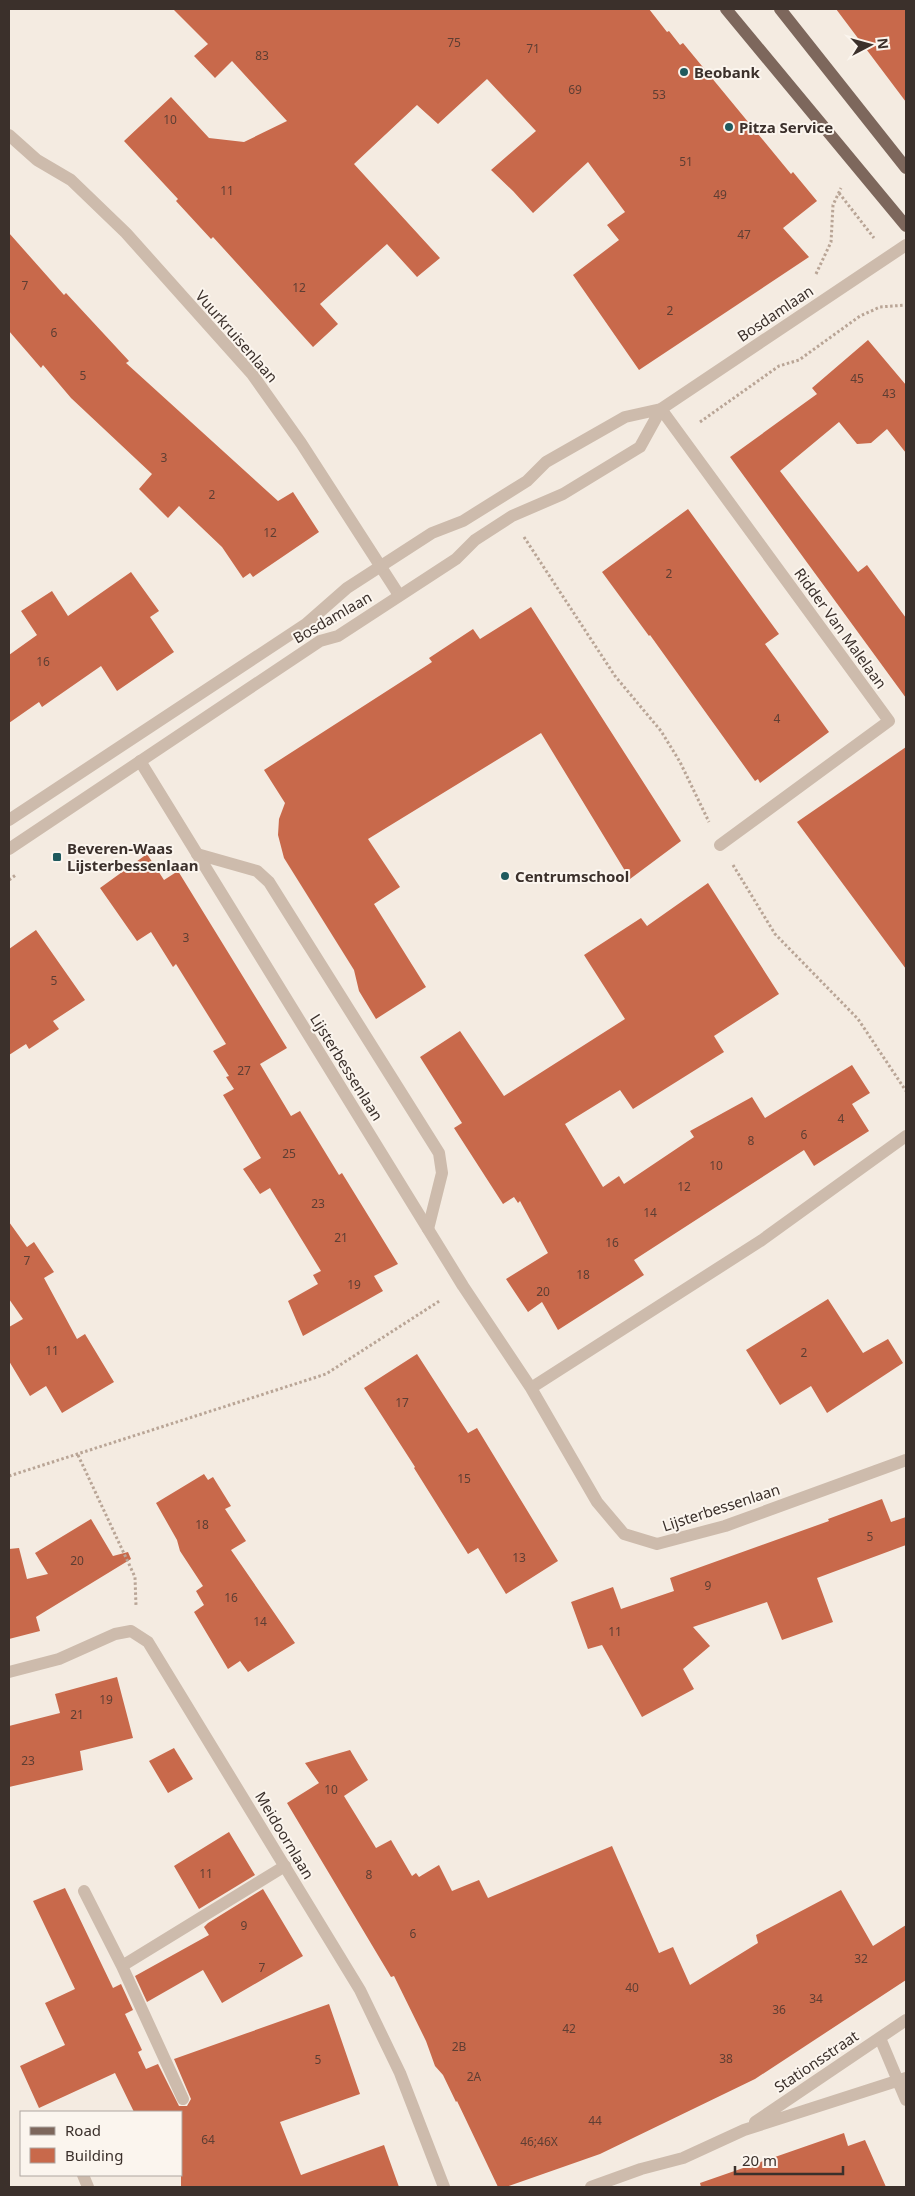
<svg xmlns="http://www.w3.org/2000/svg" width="915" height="2196" font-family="'Noto Sans',sans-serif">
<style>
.building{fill:#c8694b}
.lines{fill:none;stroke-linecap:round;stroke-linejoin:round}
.path{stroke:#b9a596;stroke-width:3;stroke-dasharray:2.5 2.5;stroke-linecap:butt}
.service{stroke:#cdbbac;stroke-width:12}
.minor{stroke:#cdbbac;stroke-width:12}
.tertiary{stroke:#cdbbac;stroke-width:12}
.primary{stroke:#7d675c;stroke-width:12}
.poi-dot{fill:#1f5a5e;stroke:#fbf5ee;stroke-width:2}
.labels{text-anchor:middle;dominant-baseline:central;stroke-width:4;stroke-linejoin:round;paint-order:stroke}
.number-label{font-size:12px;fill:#5e3e33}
.poi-label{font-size:15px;font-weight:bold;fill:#3b302b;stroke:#fbf5ee;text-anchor:start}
.street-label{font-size:15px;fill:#3b302b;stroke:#fbf5ee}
</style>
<rect width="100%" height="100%" fill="#f4ebe1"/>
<path class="building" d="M 173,9 L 649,9 L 667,32 L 669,31 L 680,45 L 683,43 L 791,174 L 793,172 L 817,201 L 783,228 L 809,257 L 639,370 L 573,275 L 619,240 L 607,225 L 625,212 L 588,162 L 533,213 L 513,191 L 491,170 L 536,131 L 487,79 L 438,124 L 417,105 L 354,164 L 440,258 L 417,277 L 387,244 L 320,304 L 338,324 L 313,347 L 213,237 L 211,239 L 176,201 L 178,199 L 124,141 L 171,97 L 209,138 L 244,142 L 287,121 L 232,61 L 215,78 L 194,56 L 208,44 Z
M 836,9 L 906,9 L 906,102 Z
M 9,233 L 64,295 L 66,293 L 129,361 L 126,363 L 278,501 L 293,492 L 319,532 L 253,577 L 250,573 L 243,578 L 222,547 L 179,506 L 168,518 L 139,489 L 152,474 L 71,398 L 43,365 L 41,368 L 9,331 Z
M 868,340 L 906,385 L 906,453 L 887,429 L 871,443 L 857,444 L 839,422 L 780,471 L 858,572 L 867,565 L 906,618 L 906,698 L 730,457 L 817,394 L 812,388 Z
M 688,509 L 779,634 L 765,644 L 829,732 L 760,783 L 758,779 L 755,781 L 650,635 L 649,636 L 602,572 Z
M 131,572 L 159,611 L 150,617 L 174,652 L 117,691 L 101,666 L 42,707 L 39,702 L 9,723 L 9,655 L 37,635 L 21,611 L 52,591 L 68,616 Z
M 531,607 L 681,841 L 630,879 L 541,733 L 368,839 L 400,887 L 374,904 L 426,987 L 376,1019 L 359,991 L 354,970 L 284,858 L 278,835 L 279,819 L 285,803 L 264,770 L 432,662 L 429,658 L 473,629 L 480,639 Z
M 906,747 L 906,969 L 797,822 Z
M 147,854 L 164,880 L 178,871 L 287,1048 L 260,1064 L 291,1116 L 300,1111 L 339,1175 L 342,1173 L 398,1264 L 374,1276 L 383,1291 L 303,1336 L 288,1301 L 318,1284 L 313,1275 L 321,1271 L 270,1188 L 260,1194 L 243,1169 L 261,1158 L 223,1095 L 234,1089 L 226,1077 L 229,1076 L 213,1051 L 226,1044 L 176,964 L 173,967 L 151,932 L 137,941 L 100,888 Z
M 708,883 L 779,994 L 714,1036 L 724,1052 L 633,1109 L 620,1090 L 565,1124 L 603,1187 L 619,1176 L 624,1184 L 694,1137 L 690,1131 L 752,1097 L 765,1118 L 852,1065 L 870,1093 L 852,1104 L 869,1131 L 814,1166 L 804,1150 L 634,1260 L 644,1275 L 558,1330 L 542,1302 L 528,1312 L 506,1279 L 548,1253 L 520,1201 L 518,1203 L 514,1197 L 503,1204 L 454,1128 L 462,1123 L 420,1057 L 460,1031 L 504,1096 L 625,1019 L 584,955 L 641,918 L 647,926 Z
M 36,930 L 85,1000 L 53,1021 L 59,1029 L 29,1049 L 26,1044 L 9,1055 L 9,949 Z
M 9,1222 L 27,1247 L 34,1242 L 54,1272 L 44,1278 L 77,1339 L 85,1334 L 114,1382 L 62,1413 L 46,1386 L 30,1396 L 9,1361 L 9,1327 L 23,1319 L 9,1299 Z
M 828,1299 L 863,1353 L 888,1339 L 903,1363 L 827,1413 L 811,1386 L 780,1405 L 746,1350 Z
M 417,1354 L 468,1433 L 477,1428 L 558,1561 L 506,1594 L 478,1548 L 468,1554 L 414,1468 L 415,1467 L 364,1388 Z
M 204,1474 L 208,1480 L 213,1477 L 231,1506 L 225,1509 L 246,1541 L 231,1550 L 295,1643 L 248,1672 L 240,1661 L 228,1669 L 194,1612 L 204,1605 L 196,1591 L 203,1586 L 180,1551 L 177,1540 L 156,1503 Z
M 882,1499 L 891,1522 L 906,1517 L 906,1545 L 817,1578 L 833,1622 L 782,1640 L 767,1602 L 693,1627 L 710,1646 L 683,1669 L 694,1689 L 642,1717 L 602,1645 L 588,1649 L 571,1602 L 613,1587 L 621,1609 L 674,1591 L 670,1578 L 829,1521 L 828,1519 Z
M 91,1519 L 113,1556 L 128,1552 L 131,1559 L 36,1617 L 40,1631 L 9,1639 L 9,1549 L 19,1548 L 27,1579 L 48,1574 L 35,1553 Z
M 117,1677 L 133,1738 L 80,1751 L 83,1770 L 9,1787 L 9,1726 L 60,1713 L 55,1694 Z
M 174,1748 L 193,1779 L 168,1793 L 149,1761 Z
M 350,1750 L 368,1780 L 344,1796 L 376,1848 L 391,1840 L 412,1876 L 416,1873 L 419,1877 L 439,1865 L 452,1891 L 479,1880 L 488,1898 L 612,1846 L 659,1953 L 673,1947 L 690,1985 L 758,1943 L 756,1935 L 841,1890 L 873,1946 L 906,1925 L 906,1980 L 755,2079 L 600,2154 L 506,2187 L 498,2187 L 457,2101 L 456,2102 L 443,2075 L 435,2066 L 426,2041 L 394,1976 L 391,1977 L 287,1803 L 319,1783 L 305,1763 Z
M 229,1832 L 255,1875 L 199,1909 L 174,1866 Z
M 65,1888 L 113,1988 L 121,1984 L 133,2010 L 125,2014 L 142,2050 L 138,2052 L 146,2069 L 158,2064 L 179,2106 L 187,2106 L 191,2099 L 174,2059 L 329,2004 L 360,2094 L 280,2122 L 301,2175 L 384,2145 L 399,2187 L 181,2187 L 181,2112 L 134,2112 L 115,2073 L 39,2108 L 20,2066 L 65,2045 L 45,2003 L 75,1989 L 33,1901 Z
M 263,1889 L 303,1956 L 222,2003 L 203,1970 L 147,2002 L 135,1976 L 209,1935 L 204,1927 L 208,1923 Z
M 844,2133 L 848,2146 L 865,2140 L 886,2187 L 701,2187 L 700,2183 Z"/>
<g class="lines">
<path class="path" d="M 839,193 L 874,238
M 816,274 L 831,242 L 833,205 L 841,188
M 700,422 L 779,366 L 799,360 L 860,316 L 880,307 L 906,305
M 524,537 L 615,676 L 661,731 L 680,762 L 709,822
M 733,865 L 775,934 L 858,1019 L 906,1091
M 9,880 L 17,874
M 78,1455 L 135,1577 L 136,1606
M 9,1476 L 326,1374 L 441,1300"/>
<path class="service" d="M 197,854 L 257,871 L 269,882 L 439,1153 L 442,1173 L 428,1229
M 84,1891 L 122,1966 L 285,1866
M 122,1966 L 183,2099
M 83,2175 L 88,2187"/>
<path class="minor" d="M 9,135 L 37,160 L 71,180 L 126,233 L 252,374 L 301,443 L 399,595
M 661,409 L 889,721 L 720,845
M 140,761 L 463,1286 L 531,1388 L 597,1502 L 624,1534 L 657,1544 L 725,1526 L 906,1460
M 531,1388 L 762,1240 L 906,1136
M 9,1672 L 59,1659 L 115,1634 L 131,1631 L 148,1642 L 360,1990 L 400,2073 L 444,2187
M 880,2038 L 906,2100
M 755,2122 L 906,2020
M 591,2187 L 641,2169 L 683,2158 L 744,2130 L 906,2078"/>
<path class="tertiary" d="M 9,820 L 306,624 L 347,588 L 432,533 L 463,521 L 527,481 L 546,462 L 625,417 L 661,409 L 906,245
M 9,849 L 320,641 L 338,636 L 456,559 L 475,540 L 512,516 L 563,494 L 640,447 L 661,409"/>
<path class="primary" d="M 726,9 L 906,226
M 780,9 L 906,168"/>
</g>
<g class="poi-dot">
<circle cx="684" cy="72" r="5"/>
<circle cx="729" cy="127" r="5"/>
<rect x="52" y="852" width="10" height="10" rx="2.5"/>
<circle cx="505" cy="876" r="5"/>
</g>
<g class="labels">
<g class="number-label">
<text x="454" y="42">75</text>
<text x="533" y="48">71</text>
<text x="262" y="55">83</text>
<text x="575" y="89">69</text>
<text x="659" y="94">53</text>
<text x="170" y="119">10</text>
<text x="686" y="161">51</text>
<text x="227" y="190">11</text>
<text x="720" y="194">49</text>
<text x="744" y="234">47</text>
<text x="25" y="285">7</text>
<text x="299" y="287">12</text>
<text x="670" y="310">2</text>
<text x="54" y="332">6</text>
<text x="83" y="375">5</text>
<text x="857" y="378">45</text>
<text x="889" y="393">43</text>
<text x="164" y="457">3</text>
<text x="212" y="494">2</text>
<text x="270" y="532">12</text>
<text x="669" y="573">2</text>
<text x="43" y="661">16</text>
<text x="777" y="718">4</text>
<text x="186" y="937">3</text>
<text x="54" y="980">5</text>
<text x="244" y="1070">27</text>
<text x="841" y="1118">4</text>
<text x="804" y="1134">6</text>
<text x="751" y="1140">8</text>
<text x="289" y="1153">25</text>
<text x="716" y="1165">10</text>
<text x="684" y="1186">12</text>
<text x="318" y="1203">23</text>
<text x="650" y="1212">14</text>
<text x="341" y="1237">21</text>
<text x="612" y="1242">16</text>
<text x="27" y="1260">7</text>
<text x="583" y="1274">18</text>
<text x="354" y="1284">19</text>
<text x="543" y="1291">20</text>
<text x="52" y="1350">11</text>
<text x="804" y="1352">2</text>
<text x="402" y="1402">17</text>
<text x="464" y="1478">15</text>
<text x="202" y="1524">18</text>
<text x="870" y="1536">5</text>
<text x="519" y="1557">13</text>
<text x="77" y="1560">20</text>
<text x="708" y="1585">9</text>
<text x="231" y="1597">16</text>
<text x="260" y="1621">14</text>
<text x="615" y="1631">11</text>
<text x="106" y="1699">19</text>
<text x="77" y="1714">21</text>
<text x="28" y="1760">23</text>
<text x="331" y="1789">10</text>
<text x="206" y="1873">11</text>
<text x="369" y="1874">8</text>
<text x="244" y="1925">9</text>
<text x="413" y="1933">6</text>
<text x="861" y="1958">32</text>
<text x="262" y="1967">7</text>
<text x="632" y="1987">40</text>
<text x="816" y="1998">34</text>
<text x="779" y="2009">36</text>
<text x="569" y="2028">42</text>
<text x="459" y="2046">2B</text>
<text x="726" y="2058">38</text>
<text x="318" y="2059">5</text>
<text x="474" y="2076">2A</text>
<text x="595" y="2120">44</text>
<text x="208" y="2139">64</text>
<text x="539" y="2141">46;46X</text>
</g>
<g class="poi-label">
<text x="694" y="72">Beobank</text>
<text x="739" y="127">Pitza Service</text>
<text x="67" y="848">Beveren-Waas<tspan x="67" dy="17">Lijsterbessenlaan</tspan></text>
<text x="515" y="876">Centrumschool</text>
</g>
<g class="street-label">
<text transform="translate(775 313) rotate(-34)">Bosdamlaan</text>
<text transform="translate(237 336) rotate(49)">Vuurkruisenlaan</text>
<text transform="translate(332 617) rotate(-30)">Bosdamlaan</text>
<text transform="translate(841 628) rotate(54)">Ridder Van Malelaan</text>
<text transform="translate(347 1067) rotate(58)">Lijsterbessenlaan</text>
<text transform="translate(721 1507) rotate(-18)">Lijsterbessenlaan</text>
<text transform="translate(285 1835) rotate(59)">Meidoornlaan</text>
<text transform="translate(816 2061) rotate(-34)">Stationsstraat</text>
</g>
</g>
<rect width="915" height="2196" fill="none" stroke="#3b302b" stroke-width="20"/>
<rect x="20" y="2111" width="162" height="65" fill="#fbf5ee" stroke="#aea6a0"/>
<rect x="30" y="2127" width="25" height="8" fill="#7d675c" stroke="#aea6a0"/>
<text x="65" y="2136" font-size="15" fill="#3b302b">Road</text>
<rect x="30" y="2148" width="25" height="15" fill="#c8694b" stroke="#aea6a0"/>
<text x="65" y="2161" font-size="15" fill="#3b302b">Building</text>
<g transform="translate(870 45) rotate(84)" stroke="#fbf5ee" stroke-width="4" paint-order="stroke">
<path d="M0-4L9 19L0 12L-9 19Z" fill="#3b302b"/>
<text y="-8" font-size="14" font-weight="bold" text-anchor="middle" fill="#3b302b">N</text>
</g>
<path d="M735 2166v8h108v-8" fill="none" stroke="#3b302b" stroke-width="2.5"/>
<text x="742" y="2166" font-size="15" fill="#3b302b" stroke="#fbf5ee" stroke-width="4" paint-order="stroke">20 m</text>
</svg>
